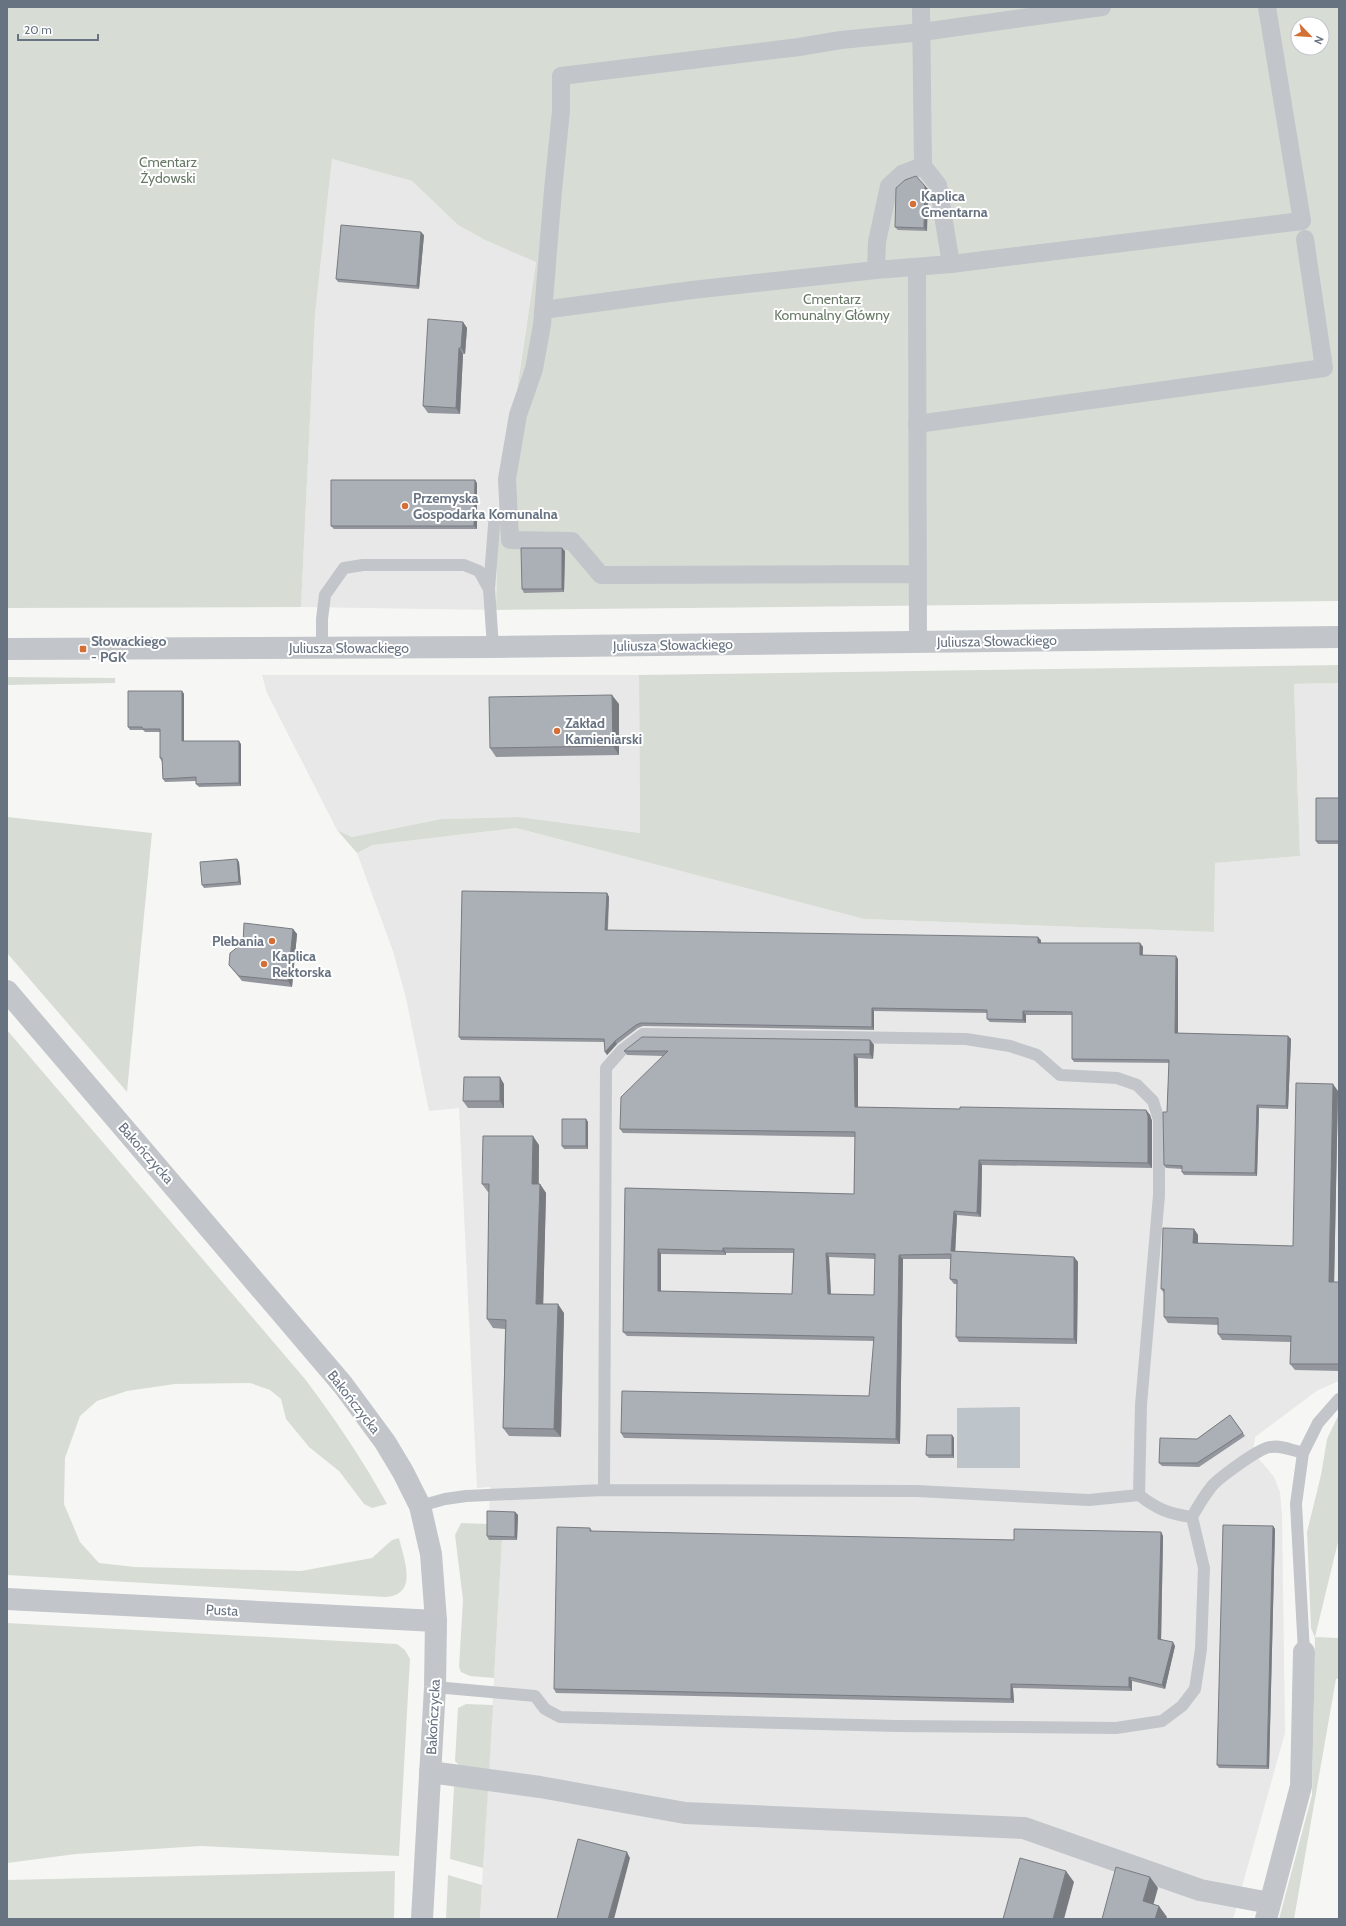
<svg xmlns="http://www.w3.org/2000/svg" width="1346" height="1926" font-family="Cabin,sans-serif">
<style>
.built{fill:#e7e8e7}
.green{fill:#d7ddd5;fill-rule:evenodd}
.water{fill:#bdc4ca}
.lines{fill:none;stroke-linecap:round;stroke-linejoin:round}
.service{stroke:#c2c5c9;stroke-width:12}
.pedestrian{stroke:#c2c5c9;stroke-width:18}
.minor{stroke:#c2c5c9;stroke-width:22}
.tertiary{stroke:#c2c5c9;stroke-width:22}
.wall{fill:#93979d;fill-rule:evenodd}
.shaded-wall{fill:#787b80}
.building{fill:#abb0b7;stroke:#787b80;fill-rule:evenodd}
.poi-dot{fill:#d46f36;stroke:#fff;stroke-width:1.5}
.labels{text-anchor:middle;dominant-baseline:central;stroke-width:4;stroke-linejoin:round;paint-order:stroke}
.park-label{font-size:14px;fill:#687a66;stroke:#fff}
.poi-label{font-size:14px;font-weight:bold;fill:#687382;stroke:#fff;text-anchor:start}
.street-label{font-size:14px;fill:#687382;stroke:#fff}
</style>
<rect width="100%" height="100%" fill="#f6f7f4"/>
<path class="built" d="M 332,159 L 412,181 L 458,225 L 485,240 L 536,261 L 498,518 L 496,610 L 301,607 L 315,315 Z
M 262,675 L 639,675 L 640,833 L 519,817 L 441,819 L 352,837 L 337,830 L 267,693 Z
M 1339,683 L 1339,1381 L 1318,1390 L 1255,1437 L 1253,1452 L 1274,1477 L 1280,1492 L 1282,1516 L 1285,1733 L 1233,1919 L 480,1919 L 502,1540 L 489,1514 L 490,1487 L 477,1488 L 459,1108 L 429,1111 L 406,998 L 393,951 L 357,853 L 373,845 L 516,828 L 864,919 L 1214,932 L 1215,863 L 1300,856 L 1294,684 Z"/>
<path class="green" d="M 7,7 L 1339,7 L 1339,601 L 496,610 L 498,518 L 536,262 L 485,240 L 458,225 L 412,181 L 332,159 L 315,315 L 301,607 L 7,608 ZM 1298,24 L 1322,24 L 1322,48 L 1298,48 Z
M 1339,665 L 1339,683 L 1294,684 L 1300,856 L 1215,863 L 1214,932 L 864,919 L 516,828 L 373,845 L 357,853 L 337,830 L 352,837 L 441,819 L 519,817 L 640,833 L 639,675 Z
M 7,677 L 115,678 L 115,683 L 7,685 Z
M 7,817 L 152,833 L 127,1092 L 7,953 Z
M 7,1030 L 305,1379 C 335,1419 363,1460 387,1504 L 372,1508 L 364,1504 L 339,1471 L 309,1447 L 286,1419 L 281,1399 L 270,1390 L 250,1383 L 175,1384 L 127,1391 L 97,1401 L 80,1416 L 65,1458 L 64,1504 L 80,1542 L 99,1563 L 135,1567 L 301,1571 L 372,1558 L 392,1540 L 399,1538 C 404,1560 419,1595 385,1597 L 7,1575 Z
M 1339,1414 L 1339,1538 L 1315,1637 L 1339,1638 L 1339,1678 L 1336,1679 L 1294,1919 L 1279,1919 L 1312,1795 L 1315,1638 L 1311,1628 L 1307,1532 L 1321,1475 L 1327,1439 Z
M 461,1523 L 489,1524 L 502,1540 L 494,1678 L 470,1676 L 461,1672 L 459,1667 L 463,1600 L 455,1535 Z
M 7,1623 L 397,1644 L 405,1650 L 410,1659 L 399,1856 L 201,1846 L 76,1854 L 7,1863 Z
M 466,1704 L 493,1705 L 489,1772 L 461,1767 L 455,1761 L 458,1708 Z
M 454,1786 L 488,1790 L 483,1868 L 450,1859 Z
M 395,1871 L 394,1919 L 7,1919 L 7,1880 Z
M 448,1875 L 482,1885 L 480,1919 L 446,1919 Z"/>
<path class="water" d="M 1020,1407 L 1020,1468 L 957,1468 L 957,1408 Z"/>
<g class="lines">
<path class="service" d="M 489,589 L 495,513
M 322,648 L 322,619 L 325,595 L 344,568 L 363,565 L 464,565 L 479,571 L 489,589 L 493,647
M 604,1490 L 606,1068 L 622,1050 L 643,1034 L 966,1039 L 1010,1046 L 1037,1055 L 1060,1075 L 1117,1078 L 1137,1085 L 1153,1101 L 1159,1120 L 1159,1195 L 1141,1405 L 1139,1495
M 420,1506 L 445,1499 L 466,1496 L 604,1490 L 917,1491 L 1089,1500 L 1139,1495 C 1157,1509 1169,1514 1192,1517 C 1198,1506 1204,1496 1212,1486 C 1219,1478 1259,1448 1270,1447 C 1281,1445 1292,1450 1303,1453
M 1304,1652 L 1296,1504 L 1303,1453 L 1318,1423 L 1339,1399
M 435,1687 L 535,1696 L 545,1709 L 560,1717 L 896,1726 L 1116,1728 L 1162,1721 L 1182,1706 L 1195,1689 L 1201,1649 L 1204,1568 L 1192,1517"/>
<path class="pedestrian" d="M 921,7 L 923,166 L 938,185 L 951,264 L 876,270 L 877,242 L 889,186 L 902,174 L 923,166
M 951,264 L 1302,221 L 1267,7
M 917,267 L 918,642
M 543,310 L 692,290 L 876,270
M 917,424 L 1324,368 L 1305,239
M 918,574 L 601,575 L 572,541 L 510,540 L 507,479 L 518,415 L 534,369 L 542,325 L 553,190 L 561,111 L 561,76 L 799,47 L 841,40 L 922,32 L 1102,7"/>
<path class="minor" d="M 7,1599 L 436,1621
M 430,1772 L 540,1787 L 685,1813 L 1024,1828 L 1200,1890 L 1270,1903
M 1266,1919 L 1301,1786 L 1304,1652"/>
<path class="tertiary" d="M 7,649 L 493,647 L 1339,637
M 7,991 L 343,1385 L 385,1442 L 403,1472 L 420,1506 L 431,1554 L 436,1621 L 435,1687 L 422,1919"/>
</g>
<path class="wall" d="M 925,186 L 928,189 L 927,231 L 898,230 L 895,227 Z
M 424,235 L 419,289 L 338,282 L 336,279 Z
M 463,322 L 467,328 L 465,354 L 463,354 L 460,414 L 428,413 L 423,406 Z
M 477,483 L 477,529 L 334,529 L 331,526 Z
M 565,551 L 564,592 L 524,593 L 522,589 Z
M 182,691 L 184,694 L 184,741 L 241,744 L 241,786 L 199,787 L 196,784 L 196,781 L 165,782 L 163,779 L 162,762 L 160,758 L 160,732 L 145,732 L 143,730 L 130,730 L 128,727 Z
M 619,704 L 619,755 L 496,757 L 490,748 Z
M 1339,798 L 1339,844 L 1318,844 L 1316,841 Z
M 237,859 L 239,862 L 241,885 L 204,888 L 202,885 Z
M 607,893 L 609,897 L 608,930 L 1041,940 L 1041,943 L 1140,943 L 1143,947 L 1143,955 L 1178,959 L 1178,1033 L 1288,1036 L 1291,1039 L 1288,1109 L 1259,1108 L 1257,1176 L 1184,1175 L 1182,1172 L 1182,1169 L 1166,1168 L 1164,1165 L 1167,1112 L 1169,1063 L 1074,1062 L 1072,1059 L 1072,1015 L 1026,1015 L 1026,1023 L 990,1022 L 987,1019 L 987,1013 L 874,1011 L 874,1030 L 643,1026 L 638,1028 L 617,1044 L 607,1055 L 604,1042 L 461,1040 L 459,1037 Z
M 293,929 L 297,934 L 292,987 L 242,981 L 229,965 Z
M 870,1040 L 874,1045 L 873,1059 L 858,1058 L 858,1107 L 960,1109 L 1146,1110 L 1150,1115 L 1152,1121 L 1152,1168 L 982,1165 L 981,1217 L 957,1215 L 955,1251 L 1074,1257 L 1078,1262 L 1077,1344 L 959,1342 L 956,1337 L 957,1284 L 954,1284 L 950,1279 L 951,1259 L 903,1259 L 900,1444 L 624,1438 L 621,1433 L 869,1396 L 874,1341 L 627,1336 L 623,1332 L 625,1188 L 854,1194 L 855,1137 L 623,1133 L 620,1129 L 663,1056 L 627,1055 L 624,1051 ZM 726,1253 L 793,1253 L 792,1294 L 661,1291 L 661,1254 L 726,1255 ZM 829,1257 L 875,1259 L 874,1295 L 831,1294 Z
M 504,1084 L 504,1108 L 468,1108 L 463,1101 Z
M 1338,1091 L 1334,1282 L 1339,1282 L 1339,1371 L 1295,1370 L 1290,1364 L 1291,1342 L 1222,1340 L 1218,1334 L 1218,1325 L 1168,1323 L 1164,1317 L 1164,1293 L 1161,1289 L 1194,1229 L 1198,1235 L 1198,1243 L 1293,1246 Z
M 586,1119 L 588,1122 L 588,1149 L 564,1149 L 562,1146 Z
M 539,1145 L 539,1184 L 540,1184 L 546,1193 L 543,1304 L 564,1313 L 561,1437 L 509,1436 L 503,1428 L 505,1329 L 493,1328 L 487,1319 L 489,1192 L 488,1192 L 482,1184 Z
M 1230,1415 L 1245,1436 L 1199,1467 L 1162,1466 L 1159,1463 L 1197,1439 Z
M 952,1435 L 954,1438 L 954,1458 L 929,1458 L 926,1455 Z
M 515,1512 L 518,1515 L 517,1540 L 489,1540 L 487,1536 Z
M 1273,1526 L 1275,1529 L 1269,1769 L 1219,1768 L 1217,1765 Z
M 590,1528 L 592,1531 L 1014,1540 L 1161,1532 L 1163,1536 L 1161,1639 L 1175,1646 L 1165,1689 L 1132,1681 L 1132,1691 L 1013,1688 L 1014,1703 L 556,1693 L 554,1689 Z"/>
<path class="shaded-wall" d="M 925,186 L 928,189 L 927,231 L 924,228 Z
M 421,232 L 424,235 L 419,289 L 417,286 Z
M 463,322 L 467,328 L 465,354 L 461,348 Z
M 459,348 L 463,354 L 460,414 L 456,408 Z
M 475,480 L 477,483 L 477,529 L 474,526 Z
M 562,548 L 565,551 L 564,592 L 562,589 Z
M 182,691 L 184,694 L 184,744 L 182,741 Z
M 612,695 L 619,704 L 619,755 L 613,746 Z
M 239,741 L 241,744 L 241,786 L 239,783 Z
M 237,859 L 239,862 L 241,885 L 239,882 Z
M 607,893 L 609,897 L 607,933 L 605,930 Z
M 293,929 L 297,934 L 292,987 L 288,981 Z
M 1038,937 L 1041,940 L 1041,946 L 1038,943 Z
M 1140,943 L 1143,947 L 1142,958 L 1140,955 Z
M 1176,956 L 1178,959 L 1178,1036 L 1175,1033 Z
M 872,1008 L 874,1011 L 874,1030 L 872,1027 Z
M 1023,1011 L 1026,1015 L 1026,1023 L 1023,1020 Z
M 1288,1036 L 1291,1039 L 1288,1109 L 1286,1106 Z
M 870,1040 L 874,1045 L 873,1059 L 870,1054 Z
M 615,1041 L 617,1044 L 607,1055 L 605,1052 Z
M 854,1054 L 858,1058 L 858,1112 L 855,1107 Z
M 500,1077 L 504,1084 L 504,1108 L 500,1101 Z
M 1333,1084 L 1338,1091 L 1334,1288 L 1329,1282 Z
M 1257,1105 L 1259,1108 L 1257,1176 L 1255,1173 Z
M 1146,1110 L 1150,1115 L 1152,1121 L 1152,1168 L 1148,1163 Z
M 586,1119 L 588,1122 L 588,1149 L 586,1146 Z
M 533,1136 L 539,1145 L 538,1193 L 532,1184 Z
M 979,1160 L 982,1165 L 981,1217 L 977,1213 Z
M 540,1184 L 546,1193 L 543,1313 L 536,1304 Z
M 954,1211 L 957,1215 L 955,1256 L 951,1251 Z
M 1194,1229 L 1198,1235 L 1198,1250 L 1193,1243 Z
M 723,1248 L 726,1253 L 726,1255 L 723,1251 Z
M 658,1249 L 661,1254 L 661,1296 L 658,1291 Z
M 826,1253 L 829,1257 L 831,1299 L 828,1294 Z
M 899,1255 L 903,1259 L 900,1444 L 896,1439 Z
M 1074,1257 L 1078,1262 L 1077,1344 L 1074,1339 Z
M 558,1304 L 564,1313 L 561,1437 L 554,1429 Z
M 952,1435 L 954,1438 L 954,1458 L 952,1455 Z
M 515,1512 L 518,1515 L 517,1540 L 515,1537 Z
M 1273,1526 L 1275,1529 L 1269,1769 L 1267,1766 Z
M 1161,1532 L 1163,1536 L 1161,1643 L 1158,1639 Z
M 1173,1642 L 1175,1646 L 1165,1689 L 1162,1685 Z
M 1129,1677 L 1132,1681 L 1132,1691 L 1129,1687 Z
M 1011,1684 L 1013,1688 L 1014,1703 L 1011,1699 Z
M 627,1852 L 630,1858 L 614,1919 L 608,1919 Z
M 1066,1871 L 1074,1882 L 1064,1919 L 1053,1919 Z
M 1150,1877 L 1158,1888 L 1151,1913 L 1143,1901 Z
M 1159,1906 L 1167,1917 L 1166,1919 L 1155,1919 Z"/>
<path class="building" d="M 916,176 L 925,186 L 924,228 L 895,227 L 896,188 L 905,180 Z
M 341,225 L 421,232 L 417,286 L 336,279 Z
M 428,319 L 463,322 L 461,348 L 459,348 L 456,408 L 423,406 Z
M 331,480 L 475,480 L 474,526 L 331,526 Z
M 521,548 L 562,548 L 562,589 L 522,589 Z
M 128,691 L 182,691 L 182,741 L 239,741 L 239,783 L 196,784 L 196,777 L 163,779 L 162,758 L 160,758 L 160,729 L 143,729 L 142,727 L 128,727 Z
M 612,695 L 613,746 L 490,748 L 489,697 Z
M 1316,798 L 1339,798 L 1339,841 L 1316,841 Z
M 237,859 L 239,882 L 202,885 L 200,862 Z
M 462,891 L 607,893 L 605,930 L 1038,937 L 1038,943 L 1140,943 L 1140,955 L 1176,956 L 1175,1033 L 1288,1036 L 1286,1106 L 1257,1105 L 1255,1173 L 1182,1172 L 1182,1166 L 1164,1165 L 1163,1112 L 1167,1112 L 1169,1060 L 1072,1059 L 1072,1012 L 1023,1011 L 1023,1020 L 987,1019 L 987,1010 L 872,1008 L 872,1027 L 641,1023 L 636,1025 L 615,1041 L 605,1052 L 604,1039 L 459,1037 Z
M 244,923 L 293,929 L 288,981 L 239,976 L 229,965 L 230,953 L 243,943 Z
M 642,1037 L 870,1040 L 870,1054 L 854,1054 L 855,1107 L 960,1109 L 960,1107 L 1146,1110 L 1148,1116 L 1148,1163 L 979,1160 L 977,1213 L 954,1211 L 951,1251 L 1074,1257 L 1074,1339 L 956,1337 L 957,1280 L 950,1279 L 951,1254 L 899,1255 L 896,1439 L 621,1433 L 622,1391 L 869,1396 L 874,1337 L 623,1332 L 625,1188 L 854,1194 L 855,1132 L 620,1129 L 621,1097 L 668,1051 L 624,1051 ZM 723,1248 L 794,1249 L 792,1294 L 658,1291 L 658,1249 L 723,1251 ZM 826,1253 L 875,1254 L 874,1295 L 828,1294 Z
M 464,1077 L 500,1077 L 500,1101 L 463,1101 Z
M 1296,1083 L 1333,1084 L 1329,1282 L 1339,1282 L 1339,1364 L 1290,1364 L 1291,1336 L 1218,1334 L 1218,1318 L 1164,1317 L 1164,1289 L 1161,1289 L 1163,1228 L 1194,1229 L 1193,1243 L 1293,1246 Z
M 562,1119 L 586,1119 L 586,1146 L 562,1146 Z
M 483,1136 L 533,1136 L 532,1184 L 540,1184 L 536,1304 L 558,1304 L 554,1429 L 503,1428 L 506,1320 L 487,1319 L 489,1184 L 482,1184 Z
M 1230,1415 L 1243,1433 L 1197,1463 L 1159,1463 L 1160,1438 L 1197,1439 Z
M 927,1435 L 952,1435 L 952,1455 L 926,1455 Z
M 487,1511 L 515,1512 L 515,1537 L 487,1536 Z
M 1223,1525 L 1273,1526 L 1267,1766 L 1217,1765 Z
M 557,1527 L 590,1528 L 590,1531 L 1014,1540 L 1014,1529 L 1161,1532 L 1158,1639 L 1173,1642 L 1162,1685 L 1129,1677 L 1129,1687 L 1011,1684 L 1011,1699 L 554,1689 Z
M 578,1839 L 627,1852 L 608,1919 L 557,1919 Z
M 1020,1858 L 1066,1871 L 1053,1919 L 1003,1919 Z
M 1116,1867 L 1150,1877 L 1143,1901 L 1159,1906 L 1155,1919 L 1102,1919 Z"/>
<g class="poi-dot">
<circle cx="913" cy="204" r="4"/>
<circle cx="405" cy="506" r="4"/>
<rect x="79" y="645" width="8" height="8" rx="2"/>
<circle cx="557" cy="731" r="4"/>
<circle cx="272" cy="941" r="4"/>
<circle cx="264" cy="964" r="4"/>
</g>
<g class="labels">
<g class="park-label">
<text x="168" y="162">Cmentarz<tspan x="168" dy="16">Żydowski</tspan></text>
<text x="832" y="299">Cmentarz<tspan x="832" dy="16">Komunalny Główny</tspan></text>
</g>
<g class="poi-label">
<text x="921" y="196">Kaplica<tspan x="921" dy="16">Cmentarna</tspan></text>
<text x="413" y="498">Przemyska<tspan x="413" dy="16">Gospodarka Komunalna</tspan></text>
<text x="91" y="641">Słowackiego<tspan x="91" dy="16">- PGK</tspan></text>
<text x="565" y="723">Zakład<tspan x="565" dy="16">Kamieniarski</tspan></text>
<text x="264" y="941" text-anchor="end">Plebania</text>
<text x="272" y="956">Kaplica<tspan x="272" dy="16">Rektorska</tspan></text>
</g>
<g class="street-label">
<text transform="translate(997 641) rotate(-1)">Juliusza Słowackiego</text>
<text transform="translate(673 645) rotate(-1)">Juliusza Słowackiego</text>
<text x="349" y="648">Juliusza Słowackiego</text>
<text transform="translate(146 1153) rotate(49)">Bakończycka</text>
<text transform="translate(354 1402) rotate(52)">Bakończycka</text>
<text transform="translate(222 1610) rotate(3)">Pusta</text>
<text transform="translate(433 1717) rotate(-87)">Bakończycka</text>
</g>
</g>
<rect width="1346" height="1926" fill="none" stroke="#687382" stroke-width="16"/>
<g transform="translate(1310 36) rotate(115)"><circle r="19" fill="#ffffff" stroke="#c3c7cd"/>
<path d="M0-3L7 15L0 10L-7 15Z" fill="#d46f36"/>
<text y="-6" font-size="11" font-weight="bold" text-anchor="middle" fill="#687382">N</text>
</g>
<path d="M18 34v6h80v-6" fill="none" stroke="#687382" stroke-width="2"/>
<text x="24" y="34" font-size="12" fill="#687382" stroke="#ffffff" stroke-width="3" paint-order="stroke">20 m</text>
</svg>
